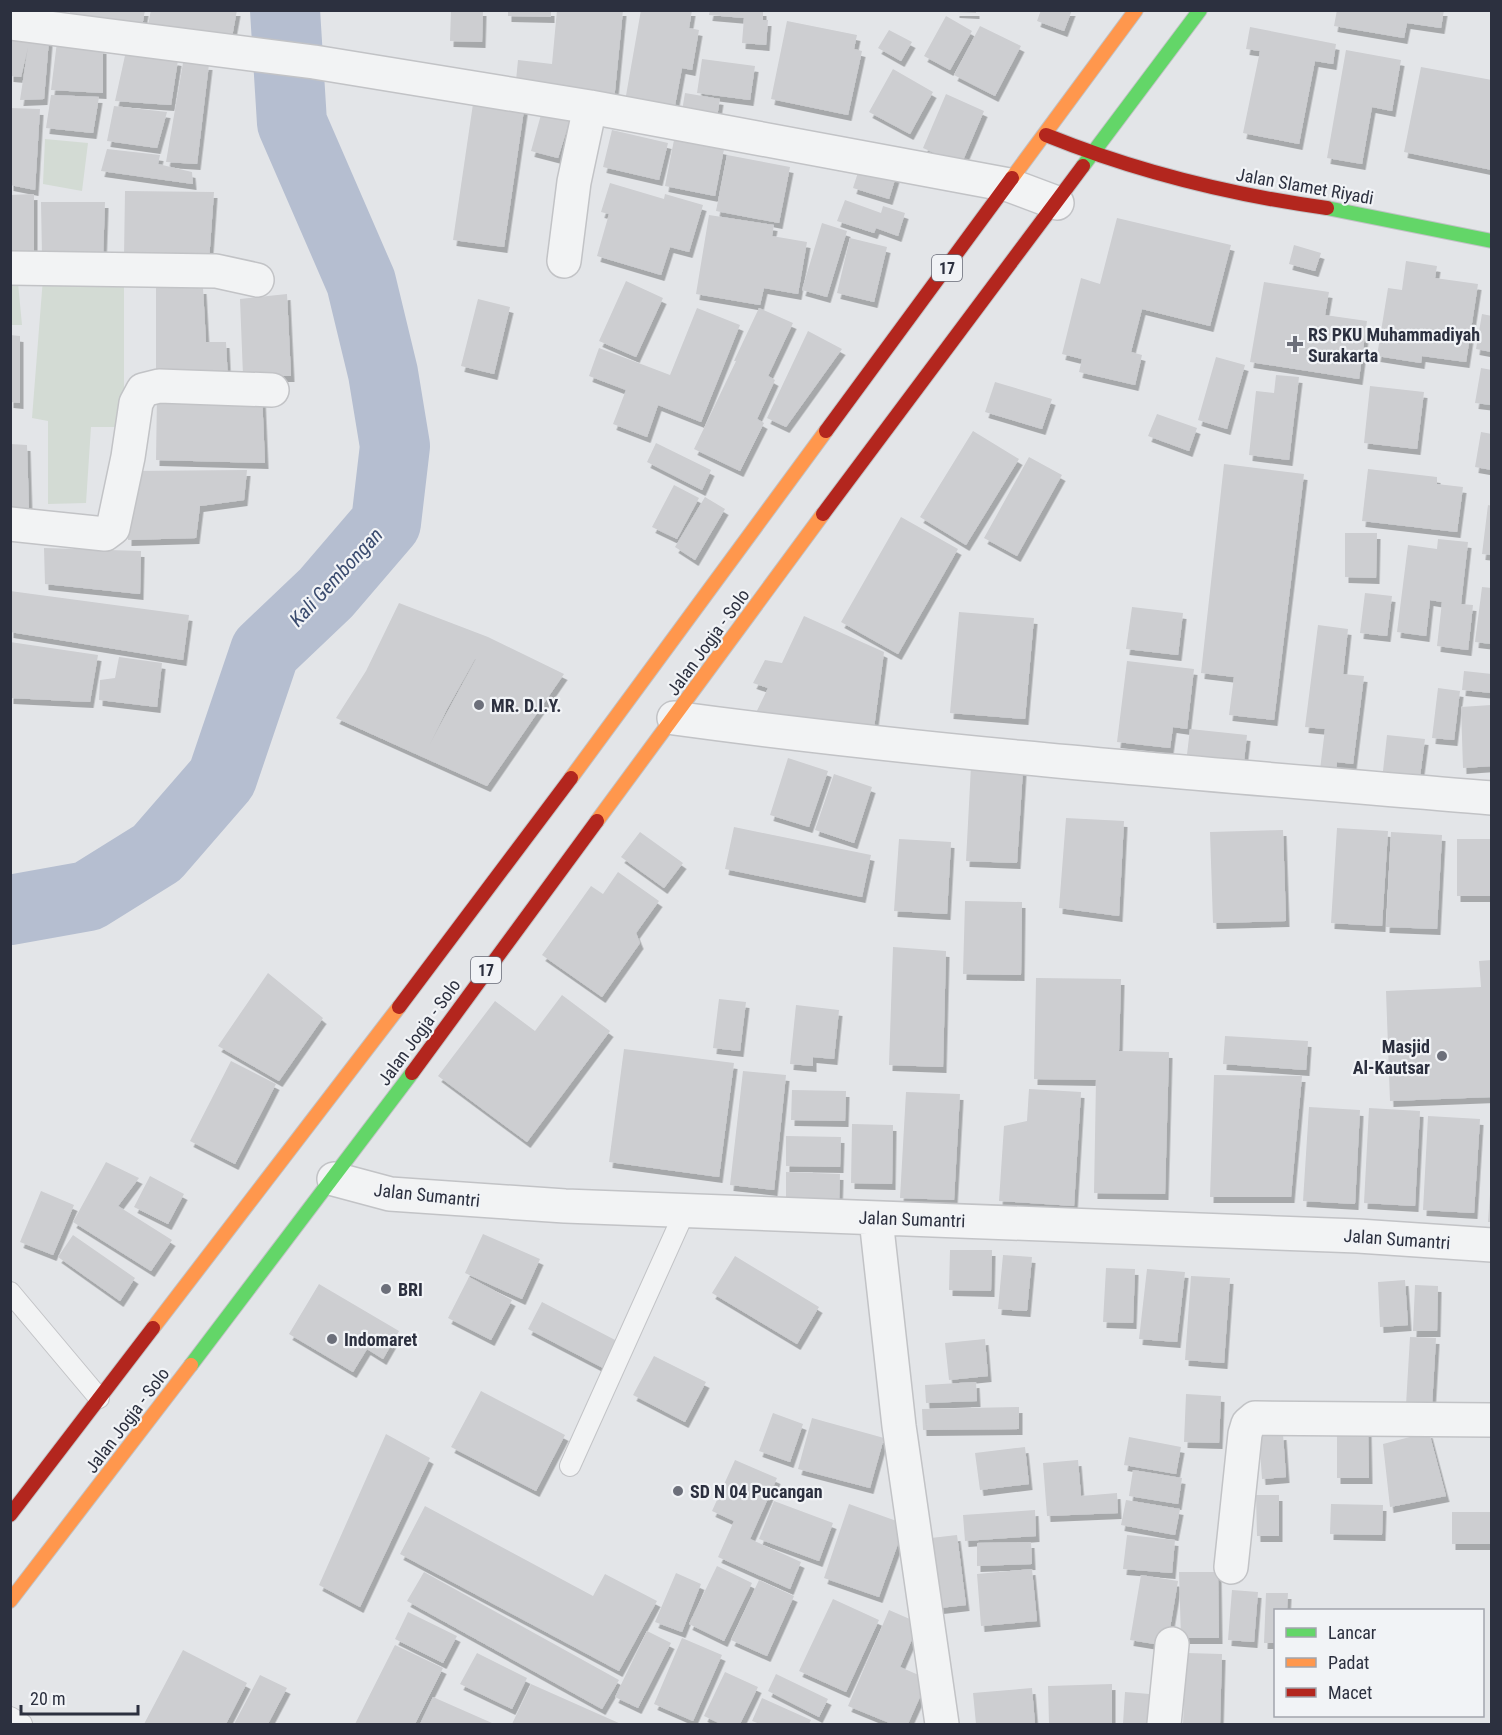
<svg xmlns="http://www.w3.org/2000/svg" width="1502" height="1735" font-family="'Roboto Condensed',sans-serif">
<style>
.green{fill:#d3dbd4}
.lines{fill:none;stroke-linecap:round;stroke-linejoin:round}
.river{stroke:#b5bed0;stroke-width:70}
.building{fill:#cdced1;fill-rule:evenodd;filter:url(#shadow)}
.lane-casing{stroke:#c2c3c6;stroke-width:22}
.street-casing{stroke:#c2c3c6;stroke-width:36}
.fast-casing{stroke:#c0c2c5;stroke-width:16}
.slow-casing{stroke:#c0c2c5;stroke-width:16}
.jam-casing{stroke:#c0c2c5;stroke-width:16}
.lane{stroke:#f2f3f4;stroke-width:20}
.street{stroke:#f2f3f4;stroke-width:33}
.fast{stroke:#63d668;stroke-width:14}
.slow{stroke:#ff974d;stroke-width:14}
.jam{stroke:#b3261e;stroke-width:14}
.poi-dot{fill:#6c6f7a;stroke:#f1f3f6;stroke-width:2}
.labels{text-anchor:middle;dominant-baseline:central;stroke-width:4.5;stroke-linejoin:round;paint-order:stroke}
.shield{fill:#f1f3f6;stroke:#676a76;stroke-width:1.5}
.shield-label{font-size:16px;font-weight:bold;fill:#2c303f}
.street-label{font-size:18px;fill:#2c303f;stroke:#f1f3f6}
.poi-label{font-size:18px;font-weight:bold;fill:#2c303f;stroke:#f1f3f6;text-anchor:start}
.water-label{font-size:20px;font-style:italic;fill:#3a4b6e;stroke:#f1f3f6}
</style>
<defs>
<filter id="shadow"><feDropShadow dx="3.5" dy="6" stdDeviation="0" flood-color="#0004"/></filter>
</defs>
<rect width="100%" height="100%" fill="#e3e5e8"/>
<path class="green" d="M 45,139 L 88,143 L 82,191 L 43,184 Z
M 43,278 L 124,287 L 124,427 L 91,427 L 86,503 L 48,504 L 48,421 L 32,418 Z
M 18,283 L 22,325 L 11,325 L 11,284 Z"/>
<g class="lines">
<path class="river" d="M 10,910 L 88,896 L 157,853 L 222,778 L 265,651 L 326,593 L 386,523 L 395,446 L 383,373 L 361,282 L 292,123 L 285,10"/>
</g>
<path class="building" d="M 70,10 L 145,10 L 142,27 L 70,16 Z
M 151,10 L 237,10 L 232,37 L 148,25 Z
M 451,10 L 483,10 L 482,42 L 450,41 Z
M 508,10 L 551,10 L 551,17 L 508,16 Z
M 557,10 L 623,10 L 614,101 L 515,91 L 518,60 L 552,64 Z
M 641,10 L 692,10 L 689,28 L 699,30 L 692,70 L 682,68 L 673,116 L 624,107 Z
M 710,10 L 763,10 L 763,20 L 768,20 L 766,45 L 742,43 L 744,18 L 709,15 Z
M 956,10 L 976,10 L 976,13 L 956,12 Z
M 1041,10 L 1072,10 L 1064,31 L 1037,21 Z
M 1337,10 L 1444,10 L 1441,28 L 1407,23 L 1404,38 L 1334,26 Z
M 946,16 L 972,31 L 950,70 L 924,56 Z
M 787,21 L 857,35 L 854,49 L 862,51 L 848,115 L 771,99 Z
M 980,26 L 1021,46 L 995,96 L 954,75 Z
M 1250,27 L 1336,44 L 1333,64 L 1315,61 L 1299,144 L 1243,133 L 1260,51 L 1246,49 Z
M 889,30 L 912,42 L 901,61 L 878,48 Z
M 10,39 L 49,40 L 44,99 L 20,100 L 28,47 L 21,77 L 10,76 Z
M 57,42 L 103,48 L 103,93 L 51,90 Z
M 1346,50 L 1401,60 L 1392,111 L 1372,107 L 1362,164 L 1327,158 Z
M 126,51 L 178,60 L 171,105 L 115,101 Z
M 702,59 L 755,66 L 750,100 L 697,93 Z
M 183,63 L 209,64 L 197,164 L 166,162 Z
M 1421,67 L 1492,80 L 1492,170 L 1404,152 Z
M 893,69 L 933,92 L 910,134 L 869,112 Z
M 685,93 L 720,99 L 716,123 L 681,117 Z
M 946,94 L 984,111 L 961,165 L 923,148 Z
M 51,95 L 99,97 L 93,133 L 46,128 Z
M 474,97 L 525,103 L 504,247 L 453,240 Z
M 114,106 L 167,112 L 157,148 L 107,141 Z
M 10,108 L 40,109 L 35,190 L 10,185 Z
M 542,111 L 570,119 L 558,158 L 531,151 Z
M 612,130 L 668,143 L 659,180 L 603,167 Z
M 674,140 L 724,149 L 715,196 L 665,186 Z
M 107,149 L 160,155 L 158,164 L 192,172 L 193,184 L 101,171 Z
M 727,155 L 790,167 L 779,223 L 716,211 Z
M 861,163 L 897,173 L 889,199 L 853,188 Z
M 610,183 L 664,199 L 665,194 L 703,205 L 689,252 L 670,247 L 661,275 L 597,256 L 609,214 L 601,212 Z
M 125,191 L 214,192 L 209,261 L 124,258 Z
M 34,194 L 34,257 L 10,257 L 10,195 Z
M 845,200 L 881,213 L 883,206 L 905,213 L 898,236 L 876,228 L 874,233 L 837,221 Z
M 41,202 L 105,202 L 103,258 L 42,256 Z
M 709,215 L 774,225 L 772,236 L 807,242 L 798,294 L 764,288 L 760,305 L 696,294 Z
M 1117,218 L 1231,245 L 1210,326 L 1142,309 L 1131,352 L 1142,355 L 1135,385 L 1079,372 L 1082,359 L 1062,354 L 1081,278 L 1100,284 Z
M 822,223 L 847,231 L 827,297 L 802,290 Z
M 850,238 L 887,247 L 874,302 L 837,293 Z
M 1294,245 L 1321,253 L 1315,271 L 1289,264 Z
M 1406,261 L 1437,266 L 1435,278 L 1478,284 L 1466,362 L 1422,356 L 1421,363 L 1377,356 L 1388,288 L 1402,290 Z
M 626,281 L 663,298 L 636,357 L 599,341 Z
M 1264,282 L 1329,292 L 1325,315 L 1367,321 L 1359,379 L 1250,362 Z
M 156,288 L 203,288 L 206,342 L 226,342 L 228,381 L 156,378 Z
M 287,294 L 291,376 L 243,376 L 240,299 Z
M 478,299 L 510,307 L 494,374 L 461,366 Z
M 697,308 L 740,325 L 701,422 L 658,405 L 647,437 L 613,424 L 626,390 L 589,376 L 599,348 L 670,375 Z
M 759,308 L 793,323 L 768,376 L 775,380 L 757,419 L 764,423 L 740,471 L 694,449 L 736,361 L 734,361 Z
M 1482,314 L 1492,316 L 1492,352 L 1476,349 Z
M 808,331 L 842,349 L 786,427 L 767,418 Z
M 10,335 L 20,336 L 20,403 L 10,402 Z
M 1216,357 L 1245,365 L 1227,429 L 1198,420 Z
M 1481,368 L 1492,370 L 1492,405 L 1475,403 Z
M 1276,375 L 1299,377 L 1289,460 L 1249,455 L 1256,391 L 1274,393 Z
M 995,382 L 1052,399 L 1042,429 L 985,412 Z
M 1370,386 L 1424,392 L 1417,449 L 1364,443 Z
M 157,394 L 262,394 L 265,463 L 156,460 Z
M 1157,414 L 1197,428 L 1189,451 L 1148,436 Z
M 973,431 L 1019,459 L 966,545 L 920,517 Z
M 1481,432 L 1492,434 L 1492,470 L 1475,467 Z
M 656,443 L 711,470 L 702,490 L 647,462 Z
M 10,444 L 27,445 L 29,510 L 10,508 Z
M 1029,457 L 1062,475 L 1017,556 L 984,538 Z
M 1224,464 L 1304,474 L 1274,720 L 1229,715 L 1234,677 L 1201,673 Z
M 1368,469 L 1437,477 L 1437,484 L 1463,487 L 1457,532 L 1362,521 Z
M 247,470 L 244,500 L 200,506 L 196,538 L 128,540 L 129,471 Z
M 674,485 L 699,498 L 677,539 L 652,527 Z
M 705,497 L 725,509 L 695,560 L 675,547 Z
M 1488,505 L 1492,506 L 1492,555 L 1482,554 Z
M 901,517 L 958,549 L 898,654 L 841,622 Z
M 1345,533 L 1377,533 L 1376,578 L 1345,577 Z
M 1438,539 L 1468,542 L 1461,604 L 1473,605 L 1468,650 L 1437,646 L 1442,602 L 1430,600 L 1426,636 L 1397,632 L 1408,545 L 1437,549 Z
M 44,548 L 141,551 L 140,594 L 45,584 Z
M 1482,587 L 1492,588 L 1492,644 L 1475,642 Z
M 10,591 L 189,615 L 183,660 L 10,632 Z
M 1365,593 L 1392,596 L 1387,636 L 1360,633 Z
M 399,603 L 488,637 L 564,674 L 487,786 L 336,718 L 366,671 ZM 475,659 L 476,659 L 430,744 L 447,709 Z
M 1132,607 L 1183,613 L 1178,655 L 1126,649 Z
M 959,612 L 1034,618 L 1025,719 L 950,713 Z
M 804,616 L 884,652 L 873,736 L 752,721 L 768,688 L 753,683 L 765,660 L 782,663 Z
M 1318,625 L 1348,629 L 1343,674 L 1364,676 L 1353,764 L 1337,762 L 1335,780 L 1319,778 L 1325,729 L 1305,727 Z
M 10,642 L 98,655 L 90,702 L 10,698 Z
M 119,657 L 162,663 L 157,707 L 99,700 L 100,680 L 115,678 Z
M 1127,661 L 1194,669 L 1187,729 L 1173,727 L 1170,748 L 1117,742 Z
M 1464,671 L 1492,674 L 1492,693 L 1462,690 Z
M 1438,688 L 1460,691 L 1454,740 L 1432,738 Z
M 1491,705 L 1492,766 L 1463,768 L 1461,707 Z
M 1190,729 L 1247,735 L 1243,770 L 1186,763 Z
M 1387,735 L 1425,739 L 1419,784 L 1382,780 Z
M 788,758 L 828,771 L 809,827 L 770,815 Z
M 971,766 L 1023,769 L 1017,863 L 966,861 Z
M 834,774 L 872,787 L 854,843 L 815,830 Z
M 1066,818 L 1124,821 L 1119,916 L 1059,908 Z
M 734,827 L 871,855 L 862,897 L 725,869 Z
M 1337,828 L 1388,831 L 1382,926 L 1331,923 Z
M 1283,830 L 1286,921 L 1213,923 L 1210,832 Z
M 640,832 L 683,863 L 664,888 L 621,857 Z
M 1391,832 L 1442,835 L 1437,929 L 1386,927 Z
M 899,839 L 951,842 L 947,914 L 894,911 Z
M 1457,839 L 1492,839 L 1492,896 L 1457,896 Z
M 618,872 L 659,901 L 636,933 L 640,943 L 602,997 L 542,955 L 591,886 L 603,894 Z
M 965,901 L 1022,902 L 1021,975 L 963,974 Z
M 893,947 L 946,951 L 943,1067 L 889,1065 Z
M 1492,960 L 1492,1097 L 1390,1101 L 1386,991 L 1481,987 L 1479,961 Z
M 268,973 L 323,1018 L 279,1081 L 218,1046 Z
M 1036,978 L 1121,979 L 1119,1051 L 1169,1052 L 1165,1194 L 1094,1193 L 1096,1080 L 1034,1079 Z
M 562,995 L 610,1031 L 527,1142 L 438,1076 L 495,1001 L 535,1031 Z
M 719,999 L 746,1002 L 740,1051 L 713,1048 Z
M 796,1005 L 839,1010 L 834,1059 L 813,1057 L 813,1066 L 790,1064 Z
M 1225,1036 L 1308,1041 L 1306,1070 L 1223,1064 Z
M 624,1049 L 734,1063 L 719,1177 L 609,1162 Z
M 231,1061 L 276,1084 L 235,1164 L 190,1141 Z
M 743,1071 L 786,1075 L 774,1190 L 730,1185 Z
M 1214,1075 L 1302,1076 L 1291,1197 L 1210,1197 Z
M 1029,1089 L 1081,1092 L 1074,1206 L 999,1201 L 1004,1126 L 1027,1121 Z
M 792,1090 L 846,1091 L 845,1121 L 791,1120 Z
M 906,1092 L 960,1094 L 954,1200 L 900,1198 Z
M 1309,1107 L 1360,1110 L 1355,1204 L 1303,1201 Z
M 1369,1108 L 1420,1111 L 1415,1206 L 1364,1203 Z
M 1428,1116 L 1480,1119 L 1474,1213 L 1423,1210 Z
M 852,1124 L 893,1125 L 892,1184 L 851,1183 Z
M 786,1136 L 841,1137 L 840,1167 L 786,1166 Z
M 106,1162 L 139,1178 L 118,1206 L 172,1240 L 151,1271 L 73,1222 Z
M 786,1172 L 840,1174 L 839,1204 L 786,1202 Z
M 150,1176 L 184,1194 L 168,1224 L 134,1207 Z
M 41,1191 L 74,1205 L 53,1255 L 20,1242 Z
M 1490,1194 L 1492,1195 L 1492,1222 L 1488,1222 Z
M 483,1234 L 540,1259 L 522,1299 L 465,1273 Z
M 73,1235 L 135,1278 L 120,1301 L 58,1257 Z
M 950,1250 L 992,1250 L 991,1291 L 949,1290 Z
M 1003,1255 L 1032,1257 L 1027,1311 L 998,1309 Z
M 735,1256 L 819,1307 L 797,1344 L 712,1293 Z
M 1106,1268 L 1135,1269 L 1133,1323 L 1103,1322 Z
M 1147,1269 L 1185,1272 L 1177,1342 L 1139,1339 Z
M 1191,1276 L 1230,1278 L 1224,1363 L 1185,1360 Z
M 469,1277 L 512,1300 L 491,1340 L 448,1318 Z
M 1405,1280 L 1408,1325 L 1380,1327 L 1378,1282 Z
M 319,1284 L 399,1331 L 383,1359 L 367,1349 L 353,1372 L 289,1334 Z
M 1415,1285 L 1438,1286 L 1437,1331 L 1413,1331 Z
M 542,1302 L 619,1342 L 605,1369 L 528,1329 Z
M 1410,1337 L 1436,1338 L 1432,1406 L 1406,1405 Z
M 985,1339 L 988,1376 L 949,1380 L 945,1343 Z
M 654,1356 L 706,1382 L 685,1422 L 633,1395 Z
M 976,1382 L 977,1401 L 926,1403 L 925,1385 Z
M 481,1391 L 565,1435 L 536,1491 L 451,1447 Z
M 1186,1394 L 1221,1396 L 1219,1443 L 1184,1442 Z
M 1019,1407 L 1019,1429 L 923,1430 L 922,1409 Z
M 773,1413 L 803,1424 L 790,1462 L 759,1451 Z
M 812,1418 L 884,1438 L 870,1488 L 798,1469 Z
M 1337,1427 L 1368,1427 L 1369,1478 L 1337,1478 Z
M 1429,1432 L 1446,1496 L 1390,1507 L 1383,1444 Z
M 386,1434 L 430,1458 L 360,1607 L 319,1585 Z
M 1283,1434 L 1286,1477 L 1262,1479 L 1259,1436 Z
M 1129,1437 L 1181,1447 L 1176,1474 L 1124,1465 Z
M 1025,1447 L 1029,1484 L 980,1490 L 975,1453 Z
M 735,1460 L 777,1478 L 750,1539 L 801,1562 L 790,1589 L 718,1557 L 734,1521 L 712,1511 Z
M 1078,1460 L 1081,1496 L 1117,1493 L 1118,1513 L 1047,1516 L 1043,1463 Z
M 1133,1470 L 1182,1478 L 1178,1504 L 1129,1496 Z
M 1256,1495 L 1279,1495 L 1279,1536 L 1257,1536 Z
M 1126,1500 L 1180,1509 L 1175,1535 L 1121,1525 Z
M 774,1501 L 833,1523 L 819,1561 L 759,1539 Z
M 849,1504 L 905,1524 L 879,1597 L 824,1578 Z
M 1331,1504 L 1383,1505 L 1382,1535 L 1330,1534 Z
M 425,1506 L 593,1596 L 605,1574 L 657,1601 L 619,1671 L 400,1554 Z
M 1035,1510 L 1036,1536 L 965,1541 L 963,1515 Z
M 1452,1512 L 1492,1512 L 1492,1544 L 1452,1544 Z
M 957,1535 L 966,1605 L 940,1608 L 931,1538 Z
M 1127,1535 L 1175,1540 L 1172,1573 L 1123,1569 Z
M 1031,1542 L 1032,1564 L 977,1566 L 977,1543 Z
M 717,1566 L 752,1583 L 724,1641 L 689,1624 Z
M 1032,1569 L 1037,1621 L 981,1626 L 977,1574 Z
M 424,1572 L 619,1680 L 602,1709 L 407,1601 Z
M 1179,1572 L 1218,1572 L 1219,1638 L 1181,1638 Z
M 676,1573 L 701,1584 L 682,1632 L 655,1622 Z
M 1141,1575 L 1178,1581 L 1167,1646 L 1130,1640 Z
M 759,1580 L 794,1596 L 767,1656 L 731,1640 Z
M 1232,1590 L 1258,1592 L 1254,1642 L 1228,1640 Z
M 1266,1593 L 1288,1593 L 1287,1610 L 1276,1610 L 1276,1643 L 1264,1643 Z
M 833,1599 L 879,1620 L 846,1692 L 799,1671 Z
M 889,1610 L 919,1623 L 900,1667 L 928,1679 L 908,1724 L 892,1724 L 848,1706 Z
M 408,1612 L 457,1636 L 443,1663 L 395,1639 Z
M 647,1631 L 671,1643 L 638,1708 L 615,1697 Z
M 682,1638 L 722,1655 L 693,1721 L 654,1704 Z
M 395,1645 L 443,1668 L 415,1724 L 355,1724 Z
M 183,1650 L 247,1683 L 226,1724 L 144,1724 Z
M 477,1653 L 527,1678 L 512,1709 L 460,1684 Z
M 1186,1653 L 1222,1654 L 1220,1724 L 1183,1724 Z
M 725,1672 L 758,1687 L 740,1724 L 721,1724 L 704,1716 Z
M 776,1674 L 828,1699 L 819,1717 L 768,1691 Z
M 260,1675 L 287,1688 L 268,1724 L 234,1724 Z
M 531,1684 L 621,1724 L 512,1724 Z
M 1112,1684 L 1112,1724 L 1049,1724 L 1048,1686 Z
M 1032,1688 L 1035,1724 L 976,1724 L 973,1693 Z
M 1125,1692 L 1162,1695 L 1159,1724 L 1123,1724 Z
M 433,1697 L 492,1723 L 492,1724 L 420,1724 Z
M 762,1698 L 811,1720 L 809,1724 L 760,1724 L 752,1721 Z"/>
<g class="lines">
<g class="lane-casing">
<path id="lane" d="M 10,1292 L 99,1398
M 570,1466 L 685,1211
M 10,1717 L 22,1724"/>
</g>
<g class="street-casing">
<path id="street" d="M 10,23 L 314,62 L 590,107 L 1009,185 L 1057,203
M 564,261 L 574,182 L 590,107
M 10,268 L 216,271 L 257,280
M 10,524 L 105,534 L 113,528 L 128,457 L 136,403 L 143,390 L 159,386 L 272,390
M 674,718 C 946,755 1219,775 1492,798
M 334,1179 L 390,1194 L 565,1206 L 1358,1236 L 1492,1245
M 876,1219 L 899,1426 L 942,1724
M 1231,1567 L 1245,1434 L 1248,1424 L 1255,1418 L 1492,1420
M 1164,1724 L 1172,1644"/>
</g>
<g class="fast-casing">
<path id="fast" d="M 1083,166 L 1200,10
M 1327,208 L 1492,241
M 191,1365 L 412,1073"/>
</g>
<g class="slow-casing">
<path id="slow" d="M 1012,178 L 1136,10
M 571,778 L 826,431
M 597,821 L 823,514
M 153,1328 L 399,1007
M 10,1601 L 191,1365"/>
</g>
<g class="jam-casing">
<path id="jam" d="M 1046,135 C 1135,171 1232,195 1327,208
M 826,431 L 1012,178
M 823,514 L 1083,166
M 399,1007 L 571,778
M 412,1073 L 597,821
M 10,1515 L 153,1328"/>
</g>
<use href="#lane" class="lane"/>
<use href="#street" class="street"/>
<use href="#fast" class="fast"/>
<use href="#slow" class="slow"/>
<use href="#jam" class="jam"/>
</g>
<g class="poi-dot">
<path d="M1292 335h6v6h6v6h-6v6h-6v-6h-6v-6h6z"/>
<circle cx="479" cy="705" r="6"/>
<circle cx="1442" cy="1056" r="6"/>
<circle cx="386" cy="1289" r="6"/>
<circle cx="332" cy="1339" r="6"/>
<circle cx="678" cy="1491" r="6"/>
</g>
<g class="labels">
<g class="shield">
<rect x="932" y="255" width="30" height="26" rx="4.5"/>
<rect x="471" y="957" width="30" height="26" rx="4.5"/>
</g>
<g class="shield-label">
<text x="947" y="268">17</text>
<text x="486" y="970">17</text>
</g>
<g class="street-label">
<text transform="translate(1305 186) rotate(10)">Jalan Slamet Riyadi</text>
<text transform="translate(708 642) rotate(-54)">Jalan Jogja - Solo</text>
<text transform="translate(419 1032) rotate(-54)">Jalan Jogja - Solo</text>
<text transform="translate(427 1195) rotate(6)">Jalan Sumantri</text>
<text transform="translate(912 1219) rotate(2)">Jalan Sumantri</text>
<text transform="translate(1397 1239) rotate(4)">Jalan Sumantri</text>
<text transform="translate(127 1420) rotate(-53)">Jalan Jogja - Solo</text>
</g>
<g class="poi-label">
<text x="1308" y="334">RS PKU Muhammadiyah<tspan x="1308" dy="21">Surakarta</tspan></text>
<text x="491" y="705">MR. D.I.Y.</text>
<text x="1430" y="1046" text-anchor="end">Masjid<tspan x="1430" dy="21">Al-Kautsar</tspan></text>
<text x="398" y="1289">BRI</text>
<text x="344" y="1339">Indomaret</text>
<text x="690" y="1491">SD N 04 Pucangan</text>
</g>
<g class="water-label">
<text transform="translate(336 577) rotate(-47)">Kali Gembongan</text>
</g>
</g>
<rect width="1502" height="1735" fill="none" stroke="#2c303f" stroke-width="24"/>
<rect x="1274" y="1609" width="210" height="108" fill="#f1f3f6" stroke="#a2a5ad" stroke-width="1.5"/>
<rect x="1286" y="1628" width="30" height="9" fill="#63d668" stroke="#a2a5ad" stroke-width="1.5"/>
<text x="1328" y="1639" font-size="18" fill="#2c303f">Lancar</text>
<rect x="1286" y="1658" width="30" height="9" fill="#ff974d" stroke="#a2a5ad" stroke-width="1.5"/>
<text x="1328" y="1669" font-size="18" fill="#2c303f">Padat</text>
<rect x="1286" y="1688" width="30" height="9" fill="#b3261e" stroke="#a2a5ad" stroke-width="1.5"/>
<text x="1328" y="1699" font-size="18" fill="#2c303f">Macet</text>
<path d="M21 1705v9h117v-9" fill="none" stroke="#2c303f" stroke-width="3"/>
<text x="30" y="1705" font-size="18" fill="#2c303f" stroke="#f1f3f6" stroke-width="4.5" paint-order="stroke">20 m</text>
</svg>
